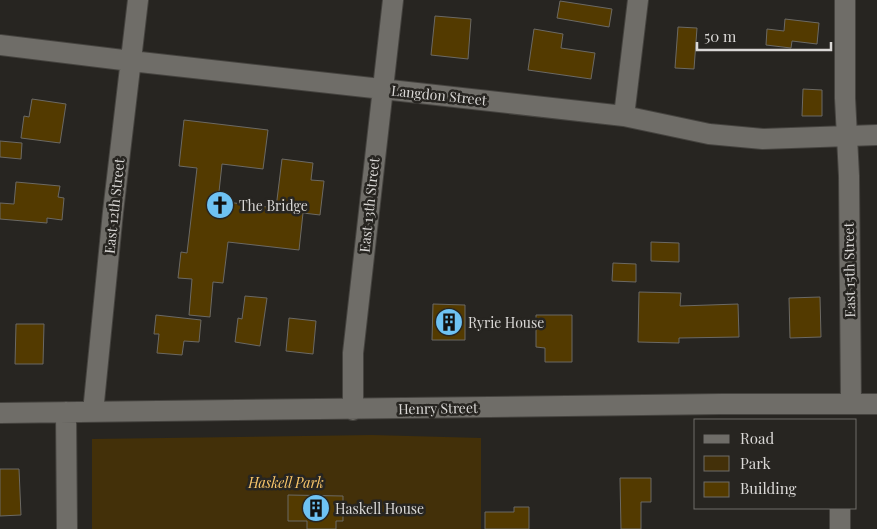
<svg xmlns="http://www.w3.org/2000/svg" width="877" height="529" font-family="'Playfair Display',serif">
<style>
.green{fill:#433009}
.building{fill:#533a00;stroke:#6b6964}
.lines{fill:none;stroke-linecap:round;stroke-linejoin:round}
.minor-casing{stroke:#45433f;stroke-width:22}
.minor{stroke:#6f6d68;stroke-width:20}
.labels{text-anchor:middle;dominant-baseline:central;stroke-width:5;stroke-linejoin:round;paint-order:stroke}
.street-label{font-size:14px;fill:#dad8d6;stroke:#272521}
.poi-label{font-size:14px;fill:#dad8d6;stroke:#272521;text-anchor:start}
.park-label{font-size:14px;font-style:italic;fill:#f9c66a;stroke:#272521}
</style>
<rect width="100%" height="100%" fill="#272521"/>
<path class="green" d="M 372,435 L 481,438 L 481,529 L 92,529 L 92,439 Z"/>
<path class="building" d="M 560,1 L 612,9 L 609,27 L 557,18 Z
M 435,16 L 471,19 L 468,59 L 431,55 Z
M 785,19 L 819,23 L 817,44 L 792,41 L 791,48 L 766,45 L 767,29 L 784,31 Z
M 678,27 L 697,28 L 694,69 L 675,68 Z
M 534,29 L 563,34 L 561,48 L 595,53 L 591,79 L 528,70 Z
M 803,89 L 822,90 L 822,116 L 802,116 Z
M 32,99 L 66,104 L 60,143 L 21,138 L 24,116 L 29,117 Z
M 184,120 L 268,130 L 263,169 L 222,164 L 218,201 L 276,208 L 282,159 L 313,163 L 311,180 L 324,181 L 320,215 L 303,213 L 299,250 L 228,242 L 223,283 L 213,282 L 210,317 L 189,315 L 192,279 L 178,278 L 181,252 L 187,253 L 197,168 L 179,166 Z
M 0,141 L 22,143 L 21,159 L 0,157 Z
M 16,182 L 60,186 L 58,197 L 64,198 L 62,220 L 47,218 L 47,223 L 0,219 L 0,203 L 14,204 Z
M 651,242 L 679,243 L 679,262 L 651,261 Z
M 613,263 L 636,264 L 636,282 L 612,281 Z
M 639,292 L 681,293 L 680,306 L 738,304 L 739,337 L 679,338 L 679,343 L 638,342 Z
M 245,296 L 267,298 L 260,346 L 235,342 L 238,318 L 242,319 Z
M 820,297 L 821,337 L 790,338 L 789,298 Z
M 433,304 L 465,305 L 465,340 L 432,340 Z
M 156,315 L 201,320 L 199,342 L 184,341 L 182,355 L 157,353 L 159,334 L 154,334 Z
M 536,315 L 572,315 L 572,362 L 545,362 L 545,348 L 536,347 Z
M 289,318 L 316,321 L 313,354 L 286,351 Z
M 16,324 L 44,324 L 43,364 L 15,364 Z
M 0,469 L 19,469 L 21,515 L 0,516 Z
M 620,478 L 651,478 L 651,502 L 641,502 L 641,529 L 621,529 Z
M 288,495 L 343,496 L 343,521 L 336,521 L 336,529 L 307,529 L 307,521 L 288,521 Z
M 514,507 L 529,507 L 529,529 L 485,529 L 485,512 L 514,512 Z"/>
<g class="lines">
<g class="minor-casing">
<path id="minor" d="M 845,0 L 845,98 L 849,176 L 851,404
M 0,45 L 131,61 L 624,116 L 709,134 L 763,139 L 877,135
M 624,116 L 638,0
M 353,410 L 353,353 L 393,0
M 66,412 L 67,529
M 93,412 L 113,212 L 138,0
M 0,413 L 721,404 L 877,404
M 840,508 L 840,529"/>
</g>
<use href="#minor" class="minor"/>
</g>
<defs>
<g id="church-disc" transform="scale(1.4375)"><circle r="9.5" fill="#6ec2f3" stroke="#272521"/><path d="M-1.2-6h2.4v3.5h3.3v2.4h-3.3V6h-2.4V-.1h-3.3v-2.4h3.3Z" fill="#111"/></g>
<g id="building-disc" transform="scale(1.4375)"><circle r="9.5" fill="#6ec2f3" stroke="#272521"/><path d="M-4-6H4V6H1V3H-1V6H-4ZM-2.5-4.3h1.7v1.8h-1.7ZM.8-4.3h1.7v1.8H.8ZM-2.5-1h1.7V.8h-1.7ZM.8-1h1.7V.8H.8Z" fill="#111"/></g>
</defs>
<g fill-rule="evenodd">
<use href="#church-disc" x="220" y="205"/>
<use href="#building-disc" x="449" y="322"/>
<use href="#building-disc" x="316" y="508"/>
</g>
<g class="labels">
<g class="street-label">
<text transform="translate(439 95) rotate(6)">Langdon Street</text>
<text transform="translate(369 205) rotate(-84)">East 13th Street</text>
<text transform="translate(114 206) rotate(-84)">East 12th Street</text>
<text transform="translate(849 270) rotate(-91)">East 15th Street</text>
<text transform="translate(438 408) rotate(-1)">Henry Street</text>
</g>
<g class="poi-label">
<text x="239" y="205">The Bridge</text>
<text x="468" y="322">Ryrie House</text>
<text x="335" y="508">Haskell House</text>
</g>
<g class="park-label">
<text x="286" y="482">Haskell Park</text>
</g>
</g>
<rect x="694" y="419" width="162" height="90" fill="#272521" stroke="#6f6d69"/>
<rect x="704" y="435" width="25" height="8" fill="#6f6d68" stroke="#6f6d69"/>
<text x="740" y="444" font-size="15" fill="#dad8d6">Road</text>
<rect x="704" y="456" width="25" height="15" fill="#433009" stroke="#6f6d69"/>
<text x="740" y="469" font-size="15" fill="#dad8d6">Park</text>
<rect x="704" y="482" width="25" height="15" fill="#533a00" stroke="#6f6d69"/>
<text x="740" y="494" font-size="15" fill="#dad8d6">Building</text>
<path d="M697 42v8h134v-8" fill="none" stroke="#dad8d6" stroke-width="2.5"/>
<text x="704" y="42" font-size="15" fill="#dad8d6" stroke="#272521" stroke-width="4" paint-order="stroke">50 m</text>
</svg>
